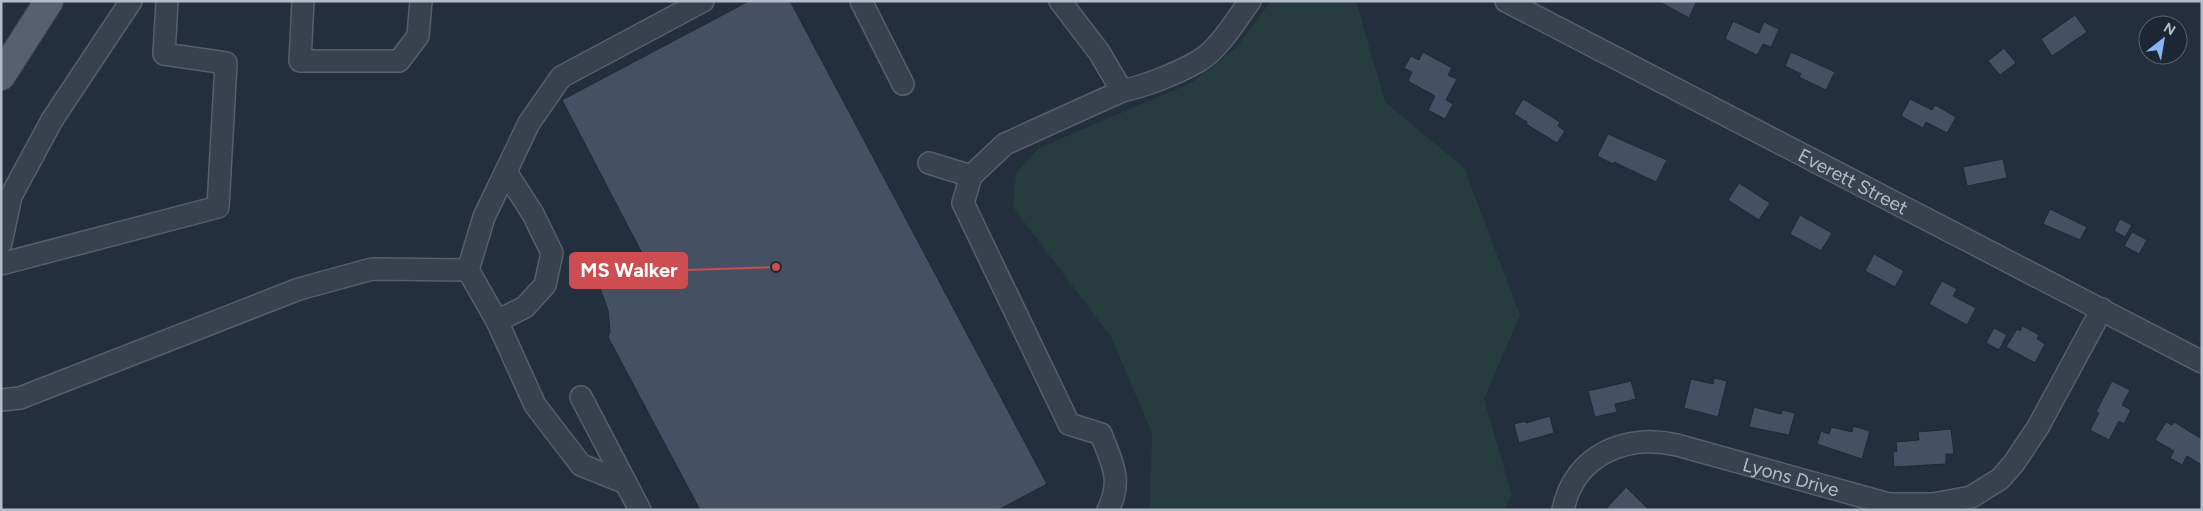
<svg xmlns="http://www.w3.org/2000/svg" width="2203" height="511" font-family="Figtree,sans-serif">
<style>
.green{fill:#263c3f}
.building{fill:#455162;stroke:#1f2835}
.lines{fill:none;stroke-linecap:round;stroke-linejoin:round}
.minor-casing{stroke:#565f6c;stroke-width:24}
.major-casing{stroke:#414a57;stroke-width:30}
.minor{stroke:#38414e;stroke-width:21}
.major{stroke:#56606e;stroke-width:28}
.labels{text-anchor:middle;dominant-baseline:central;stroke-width:4;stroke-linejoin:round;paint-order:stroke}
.street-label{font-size:19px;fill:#b4bcc9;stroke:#1d2633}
.leader{fill:none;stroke:#ce4d50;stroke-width:2}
.callout-dot{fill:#ce4d50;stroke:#1d2633;stroke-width:2}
.callout{fill:#ce4d50;stroke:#ce4d50;stroke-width:2}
.callout-label{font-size:20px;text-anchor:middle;font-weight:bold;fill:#fff}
</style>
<rect width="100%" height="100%" fill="#242f3e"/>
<path class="green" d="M 1271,1 L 1356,1 L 1385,102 L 1464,168 L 1520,315 L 1484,399 L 1512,495 L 1503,510 L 1150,510 L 1152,433 L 1111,337 L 1013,207 L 1016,173 L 1039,148 L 1191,83 L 1236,48 Z"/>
<path class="building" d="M 749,1 L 790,1 L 1047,484 L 998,510 L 700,510 L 608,337 L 610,332 L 608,310 L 597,280 L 643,255 L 562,100 Z
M 1658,1 L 1697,1 L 1689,18 Z
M 2075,15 L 2087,32 L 2052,56 L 2041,39 Z
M 1733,21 L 1759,33 L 1764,22 L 1779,29 L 1771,47 L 1763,44 L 1757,55 L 1725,39 Z
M 2004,48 L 2016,63 L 2000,75 L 1988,61 Z
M 1423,52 L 1452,68 L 1448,75 L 1457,79 L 1446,100 L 1453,104 L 1445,119 L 1428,110 L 1435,96 L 1408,81 L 1412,72 L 1404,68 L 1411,56 L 1419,60 Z
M 1791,52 L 1835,72 L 1826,90 L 1799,77 L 1801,74 L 1785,66 Z
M 1523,99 L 1560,122 L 1558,126 L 1565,131 L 1557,143 L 1526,124 L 1527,122 L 1514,114 Z
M 1910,99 L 1932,110 L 1935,105 L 1956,117 L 1947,133 L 1926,122 L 1923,128 L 1901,116 Z
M 1608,134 L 1667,160 L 1656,182 L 1614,162 L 1613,164 L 1597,156 Z
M 2003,159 L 2007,178 L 1967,186 L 1963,167 Z
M 1739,183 L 1770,203 L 1759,220 L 1728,200 Z
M 2050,209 L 2087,227 L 2080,240 L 2043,224 Z
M 1800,215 L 1832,233 L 1821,251 L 1790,234 Z
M 2120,219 L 2132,225 L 2125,237 L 2114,231 Z
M 2132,232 L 2147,240 L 2139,254 L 2124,246 Z
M 1874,254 L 1904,271 L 1895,287 L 1865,271 Z
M 1942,281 L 1957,289 L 1953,296 L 1976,308 L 1967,325 L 1929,304 Z
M 2023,326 L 2039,335 L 2037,339 L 2045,344 L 2035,363 L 2006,347 L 2017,329 L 2020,331 Z
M 1994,328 L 2007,335 L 1999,350 L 1986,343 Z
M 1714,378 L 1727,381 L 1718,417 L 1684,408 L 1691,379 L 1713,384 Z
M 1631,381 L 1636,399 L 1615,404 L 1617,412 L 1595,417 L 1588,391 Z
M 2112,381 L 2130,390 L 2122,405 L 2131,410 L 2124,424 L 2119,421 L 2109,440 L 2090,430 L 2099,413 L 2096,412 Z
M 1754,407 L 1781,414 L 1782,410 L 1795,413 L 1789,435 L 1749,427 Z
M 1550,416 L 1554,433 L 1519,443 L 1514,424 L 1526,421 L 1526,423 Z
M 2166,422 L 2172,425 L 2174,422 L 2202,439 L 2202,465 L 2187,456 L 2182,465 L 2170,458 L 2174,451 L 2155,440 Z
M 1853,426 L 1870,431 L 1862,459 L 1817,444 L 1821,431 L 1829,434 L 1831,427 L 1852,432 Z
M 1951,429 L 1954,454 L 1946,454 L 1946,464 L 1894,467 L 1893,452 L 1897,451 L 1896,442 L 1919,440 L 1918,432 Z
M 1626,487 L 1649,510 L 1605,510 Z"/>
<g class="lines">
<g class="minor-casing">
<g id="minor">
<path d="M 303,1 L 300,61 L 399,61 L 418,36 L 421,1"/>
<path d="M 861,1 L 903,84"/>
<path d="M 1060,1 L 1099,52 L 1122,91"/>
<path id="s1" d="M 1506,1 L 2202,362"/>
<path d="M 929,163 L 971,176 L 1005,144 L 1122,91 C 1145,86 1176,74 1197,62 C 1218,51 1236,20 1250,1"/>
<path d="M 971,176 L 963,203 L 1069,424 L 1101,434 C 1112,463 1123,480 1108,510"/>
<path d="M 1,243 L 11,196 L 52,120 L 131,1"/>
<path d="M 1,264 L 218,207 L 226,63 L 164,54 L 167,1"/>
<path d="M 468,270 L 497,321 L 535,405 L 581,465 L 626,483"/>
<path d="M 497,321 L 525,307 L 545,285 L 552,253 L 533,214 L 506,172"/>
<path d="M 581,397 L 640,510"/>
<path d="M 1,400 L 20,398 L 299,289 L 372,269 L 468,270 L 484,217 L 529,123 L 561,77 L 703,1"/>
<path id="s2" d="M 1563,510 C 1574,455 1626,433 1677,445 L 1889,504 L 1933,504 L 1971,497 L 2000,479 L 2014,463 L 2038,427 L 2102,309"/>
</g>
</g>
<g class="major-casing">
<path id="major" d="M 1,76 L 49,1"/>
</g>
<use href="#minor" class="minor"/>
<use href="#major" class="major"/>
</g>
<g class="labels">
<g class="street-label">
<text stroke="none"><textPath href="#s1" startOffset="391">Everett Street</textPath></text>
<text stroke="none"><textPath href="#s2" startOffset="266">Lyons Drive</textPath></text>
</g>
</g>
<path class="leader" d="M776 267L687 270"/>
<circle class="callout-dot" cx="776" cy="267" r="5"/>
<rect class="callout" x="570" y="253" width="117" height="35" rx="5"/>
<g class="callout-label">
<text x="629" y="277">MS Walker</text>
</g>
<rect width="2203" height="511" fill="none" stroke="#b4bcc9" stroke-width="5"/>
<g transform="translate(2163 40) rotate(31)"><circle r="24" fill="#1d2633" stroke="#59626f"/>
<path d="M0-4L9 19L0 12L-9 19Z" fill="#8ab4f8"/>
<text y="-8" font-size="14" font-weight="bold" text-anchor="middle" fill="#b4bcc9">N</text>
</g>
</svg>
